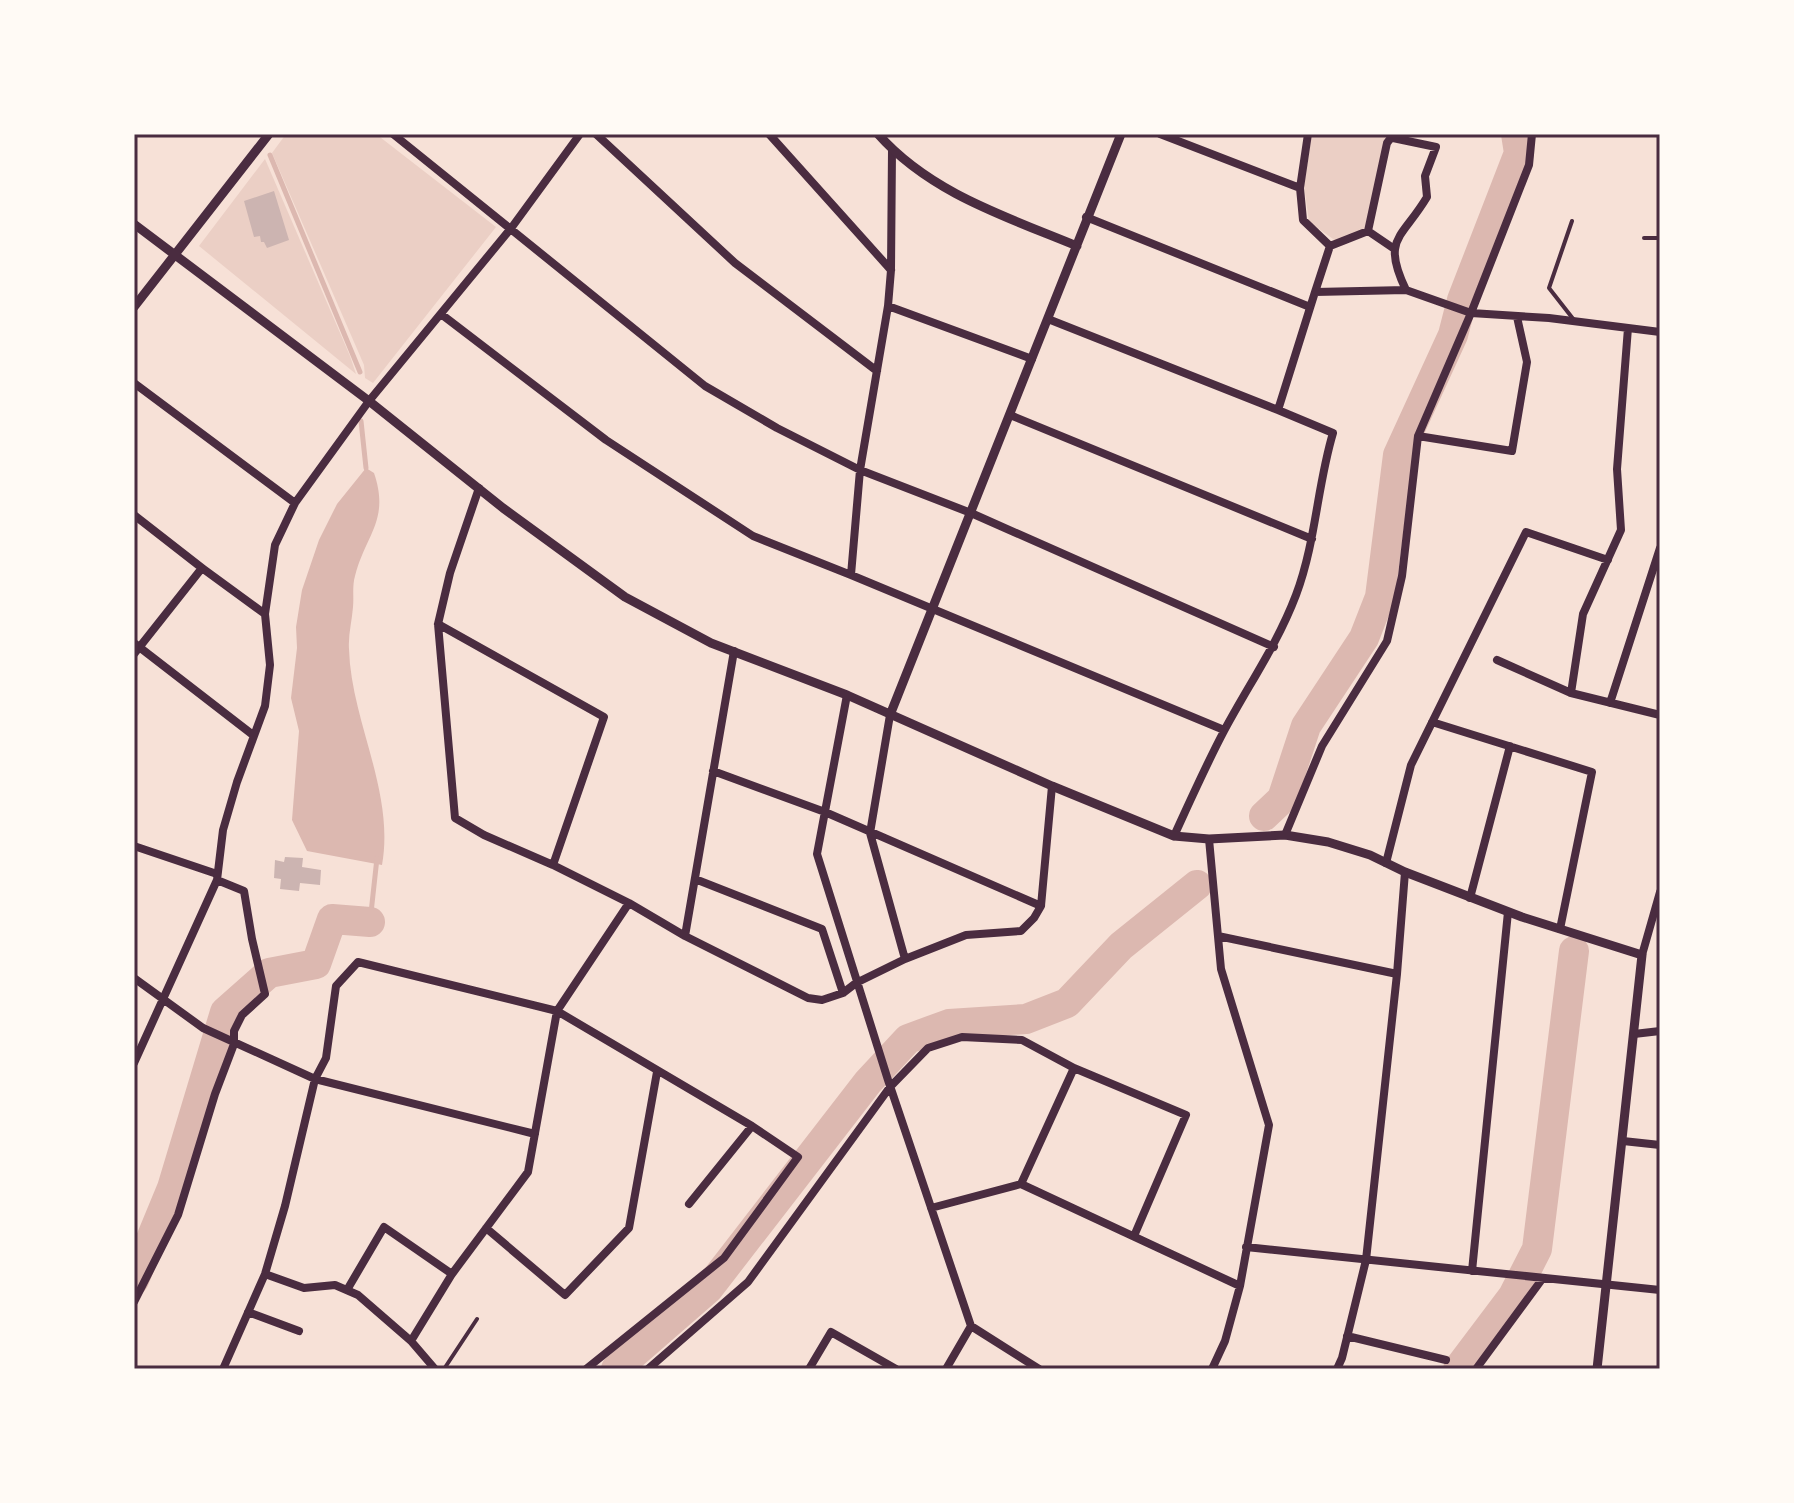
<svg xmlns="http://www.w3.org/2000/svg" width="1794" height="1503" font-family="Raleway,sans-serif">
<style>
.green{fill:#ebcfc5}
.water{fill:#dcb8b0}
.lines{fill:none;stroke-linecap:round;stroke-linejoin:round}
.stream{stroke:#dcb8b0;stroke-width:5}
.river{stroke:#dcb8b0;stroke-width:30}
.building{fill:#ccb4b1}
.service{stroke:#4a2c40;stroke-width:4}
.minor{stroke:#4a2c40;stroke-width:8}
.tertiary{stroke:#4a2c40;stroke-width:9}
.neatline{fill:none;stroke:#4a2c40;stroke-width:3}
</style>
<rect width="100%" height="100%" fill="#f7e1d7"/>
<path class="green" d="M 286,134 L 376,134 L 496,227 L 373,383 L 365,378 L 364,365 L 272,153 Z
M 1312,134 L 1389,134 L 1368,231 L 1336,241 L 1309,222 L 1304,185 Z
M 265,159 L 350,356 L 356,374 L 199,246 Z"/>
<path class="water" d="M 366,468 L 374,473 C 390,520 366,534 355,576 C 352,586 354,597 353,607 C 352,621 348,635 349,649 C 351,721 395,792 382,865 L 307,851 L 292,820 L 299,731 L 291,698 L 297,648 L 296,627 L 302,590 L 319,540 L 337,504 Z"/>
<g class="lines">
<path class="stream" d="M 270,155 L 360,372
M 361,421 L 366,468
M 370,922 L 377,858"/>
<path class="river" d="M 1264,816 L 1282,799 L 1306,726 L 1364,638 L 1380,597 L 1398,455 L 1453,335 L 1462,300 L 1519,153 L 1516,134
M 134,1280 L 172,1188 L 225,1012 L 269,973 L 316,964 L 332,919 L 370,922
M 616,1369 L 708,1289 L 868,1082 L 908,1039 L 949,1024 L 1026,1019 L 1067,1003 L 1121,946 L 1197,885
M 1458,1369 L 1513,1296 L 1537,1249 L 1574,951"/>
</g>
<path class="building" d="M 274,191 L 289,240 L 267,248 L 264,242 L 261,242 L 260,236 L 254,237 L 244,201 Z
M 285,857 L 303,858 L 302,867 L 321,870 L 320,885 L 300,883 L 299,891 L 280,889 L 281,879 L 274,878 L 275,860 L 284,862 Z"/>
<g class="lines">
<path class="service" d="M 1572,221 L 1549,288 L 1574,320
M 1644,238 L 1660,238
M 444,1369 L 477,1319"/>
<path class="minor" d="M 393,134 L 705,386 L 777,428 L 860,470 L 971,513 L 1274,647
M 596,134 L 735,263 L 877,371
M 769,134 L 891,270
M 1160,134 L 1300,188 L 1308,134
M 1393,138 L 1436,147 L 1425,176 L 1427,197 C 1402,239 1381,238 1406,290
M 1300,188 L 1303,220 L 1330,246 L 1315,292
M 1086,217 L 1310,307
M 1330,246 L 1368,231
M 1393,248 L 1368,231 L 1387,143 L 1393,135
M 888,306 L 1032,359
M 441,314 L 606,440 L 753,536 L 851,575 L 860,470 L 888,306 L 891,270 L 892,150
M 1517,317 L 1527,362 L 1512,451 L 1418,436 L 1471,313 L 1529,165 L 1532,134
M 1048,319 L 1278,410
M 134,383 L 295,503
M 1010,415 L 1312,539
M 479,488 L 450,573 L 438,624 L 455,818 L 484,835 L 553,865 L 629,903 L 685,936 L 808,998 L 822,1000 L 843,993 L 856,983 L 905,959 L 966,935 L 1021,931 L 1034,918 L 1041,906 L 1052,786
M 134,515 L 202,568
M 851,575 L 1224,730
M 265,614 L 275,545 L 295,503 L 369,401 L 512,227 L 580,134
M 438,624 L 604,717 L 553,865
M 134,643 L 253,735
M 134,654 L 202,568 L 265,614 L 270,665 L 265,706 L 237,782 L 223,830 L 217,880 L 134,1063
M 1497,660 L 1571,693 L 1660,715
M 1571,693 L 1583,614 L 1621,530 L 1617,469 L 1628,328
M 847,695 L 817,854 L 888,1080 L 971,1326 L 1039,1369
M 1610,703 L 1660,548
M 890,715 L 870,833 L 905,959
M 1432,722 L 1592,772 L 1560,929
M 713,771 L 825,812 L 1041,906
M 1285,835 L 1322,746 L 1387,641 L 1402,576 L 1418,436
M 1174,836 C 1190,801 1206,765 1224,731 C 1249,684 1277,645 1296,595 C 1316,542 1317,486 1333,433 L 1278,410 L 1315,292 L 1406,290 L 1471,313 L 1549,318 L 1660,332
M 1209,839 L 1221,969 L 1269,1125 L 1240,1286 L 1225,1341 L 1212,1369
M 134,846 L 217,874
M 1386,863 L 1411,765 L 1526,532 L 1608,560
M 695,879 L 822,929 L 843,993
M 1470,898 L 1510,746
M 685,936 L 734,651
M 1218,936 L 1397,974
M 1642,955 L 1660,892
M 134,978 L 203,1028 L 315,1079 L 535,1134
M 1634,1034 L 1660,1031
M 1623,1141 L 1660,1145
M 1021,1184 L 1074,1068 L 1186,1115 L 1134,1236
M 689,1204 L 752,1126
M 931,1208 L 1021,1184 L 1240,1286
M 486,1228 L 565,1295 L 629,1228 L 657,1072
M 1246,1247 L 1660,1290
M 1472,1271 L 1508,912
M 265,1274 L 304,1288 L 335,1285 L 358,1295 L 411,1341 L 435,1369
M 347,1290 L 384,1227 L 452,1274
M 134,1302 L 178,1215 L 215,1094 L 234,1044 L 234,1031 L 242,1015 L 265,994 L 252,939 L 244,891 L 217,880
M 248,1312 L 299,1331
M 1347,1336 L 1446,1360
M 411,1341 L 452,1274 L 528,1172 L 557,1011 L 629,903
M 223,1369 L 265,1274 L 285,1206 L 315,1079 L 326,1058 L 336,986 L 358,962 L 557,1011 L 752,1126 L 798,1157 L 724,1258 L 586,1369
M 648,1369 L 748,1282 L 890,1087 L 928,1048 L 962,1037 L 1022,1040 L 1074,1068
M 809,1369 L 831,1332 L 896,1369
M 946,1369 L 971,1326
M 1337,1369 L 1342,1358 L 1366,1260 L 1397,974 L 1405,872
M 1476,1369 L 1543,1278"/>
<path class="tertiary" d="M 878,134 C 930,193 1007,217 1077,246
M 134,224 L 369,401 L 503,508 L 625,597 L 711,643 L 847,695 L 1052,786 L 1174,836 L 1209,839 L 1285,835 L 1328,842 L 1370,855 L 1405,872 L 1522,917 L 1642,955 L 1597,1369
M 134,307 L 269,134
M 890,715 L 1121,134"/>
</g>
<rect width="1794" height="1503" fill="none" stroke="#fffaf5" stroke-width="272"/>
<rect x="136" y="136" width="1522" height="1231" class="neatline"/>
</svg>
